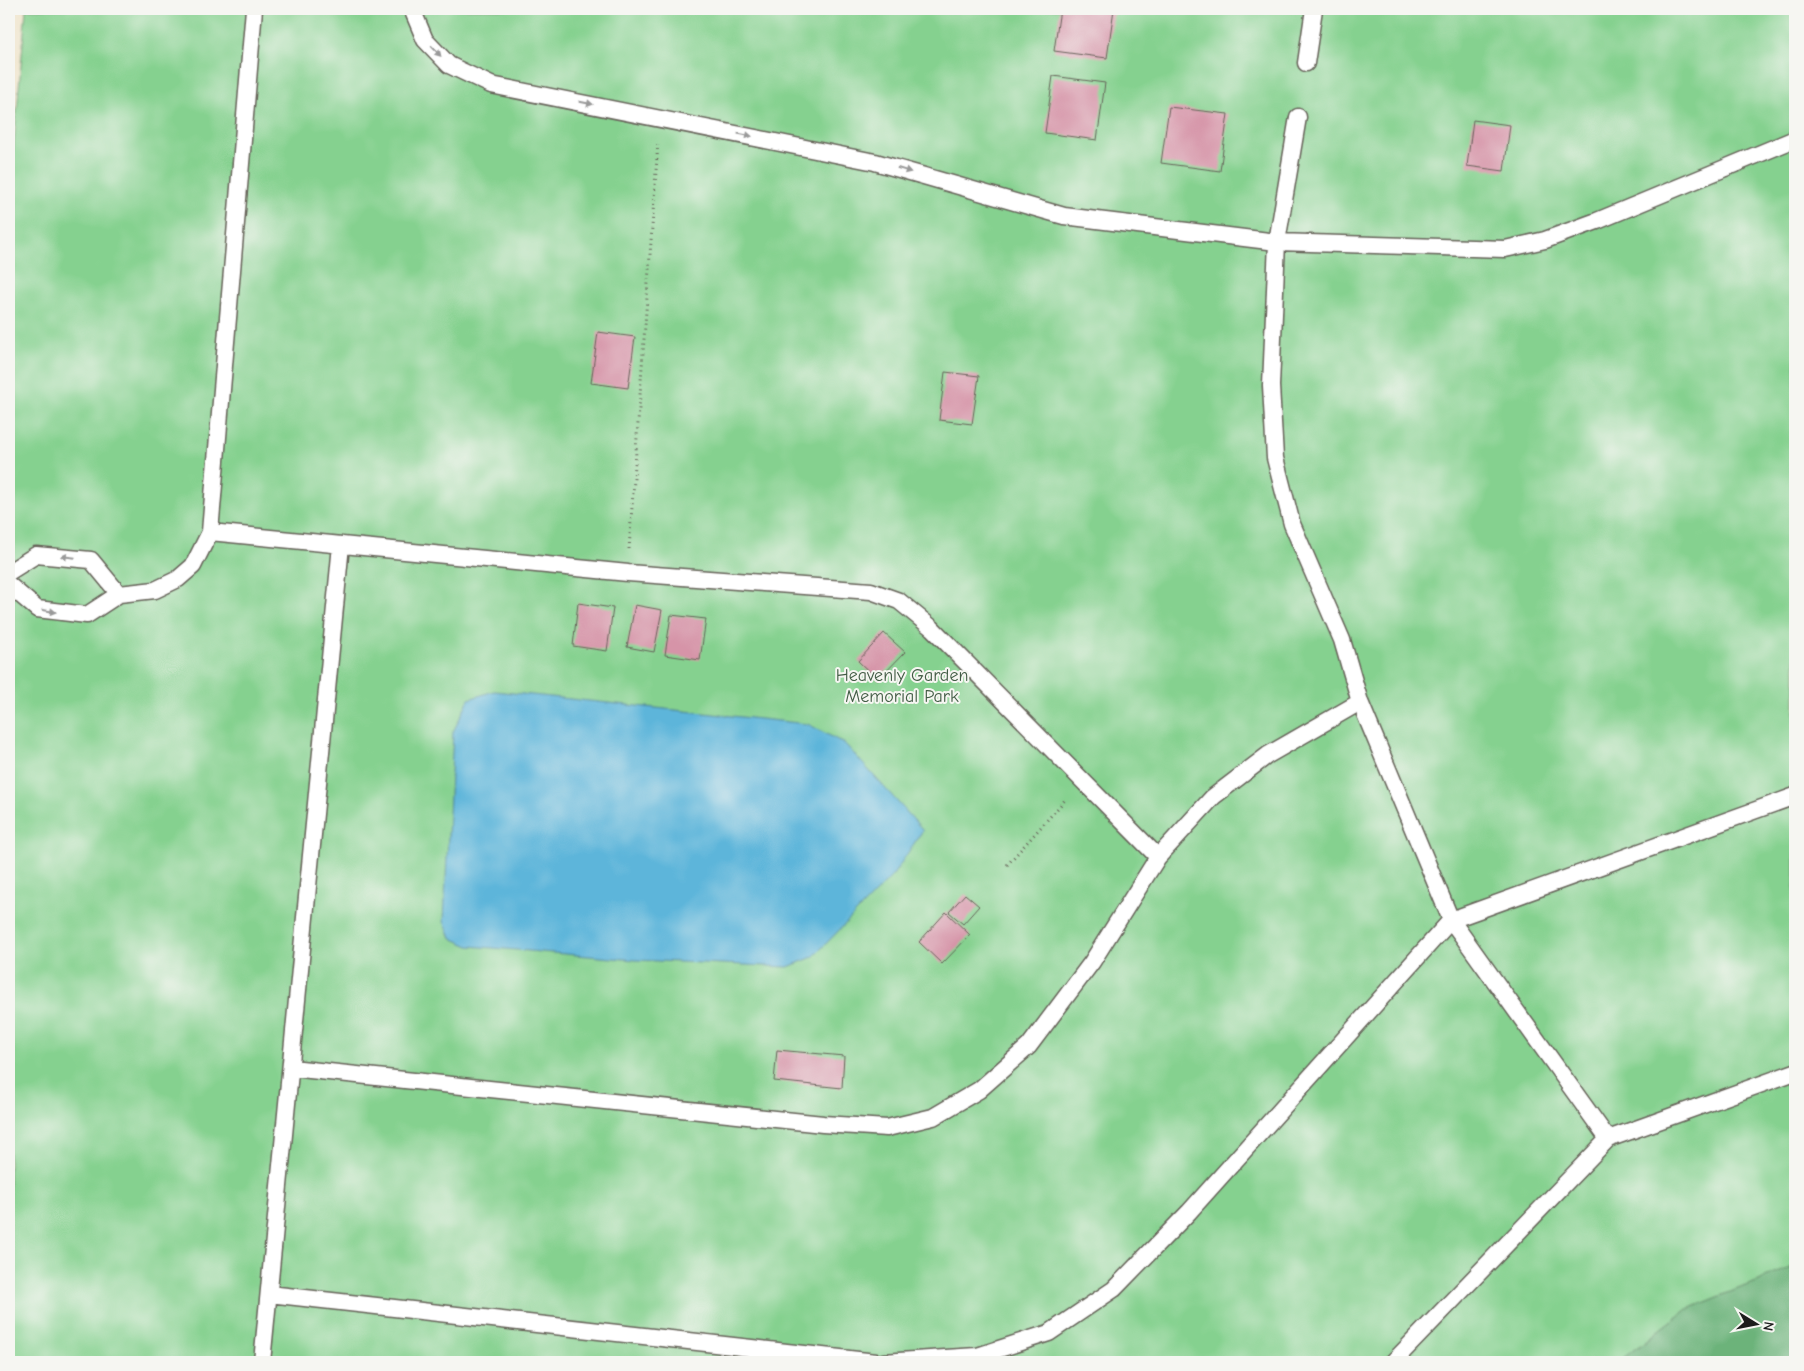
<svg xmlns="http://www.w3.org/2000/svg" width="1804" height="1371" font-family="'Comic Neue',sans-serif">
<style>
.green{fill:#85d18f;stroke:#507656}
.forest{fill:#6cb37a;stroke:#44684b}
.water{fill:#5db5da;stroke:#3c687b}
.building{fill:#d694a8}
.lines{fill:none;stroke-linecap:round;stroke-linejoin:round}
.lane-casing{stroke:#666259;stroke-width:19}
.path{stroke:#666259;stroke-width:3;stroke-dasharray:1 4;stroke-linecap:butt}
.lane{stroke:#fff;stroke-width:16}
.oneway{fill:#999}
.labels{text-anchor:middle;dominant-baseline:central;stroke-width:4;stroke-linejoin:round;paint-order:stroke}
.park-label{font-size:18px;fill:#415b44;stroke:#f6f6f2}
</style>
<rect width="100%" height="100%" fill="#f6f6f2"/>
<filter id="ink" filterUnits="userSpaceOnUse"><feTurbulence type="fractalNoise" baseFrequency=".02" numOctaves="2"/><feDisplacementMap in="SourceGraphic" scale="10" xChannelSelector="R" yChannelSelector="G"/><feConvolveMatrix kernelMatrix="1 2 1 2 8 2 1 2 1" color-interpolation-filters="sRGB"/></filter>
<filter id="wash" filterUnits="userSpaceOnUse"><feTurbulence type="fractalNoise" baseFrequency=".0096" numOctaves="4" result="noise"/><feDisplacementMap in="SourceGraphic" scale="20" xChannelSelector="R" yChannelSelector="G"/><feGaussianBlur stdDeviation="1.12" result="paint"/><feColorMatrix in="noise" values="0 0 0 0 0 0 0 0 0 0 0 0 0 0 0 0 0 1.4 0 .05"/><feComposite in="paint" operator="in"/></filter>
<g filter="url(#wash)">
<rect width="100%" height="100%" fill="#f0e4ca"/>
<path class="green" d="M 26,9 L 1795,9 L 1795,1266 L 1686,1310 L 1618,1362 L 9,1362 L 9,199 Z"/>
<path class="forest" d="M 1795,1266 L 1795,1362 L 1618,1362 L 1686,1310 Z"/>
<path class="water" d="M 494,691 L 808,724 L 845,744 L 923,830 L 893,875 L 813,957 L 788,967 L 636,960 L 469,946 L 451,938 L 444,921 L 453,732 L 469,699 Z"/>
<g id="blocks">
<path class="building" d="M 1060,9 L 1114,9 L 1107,58 L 1054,51 Z
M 1053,76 L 1105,83 L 1097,140 L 1045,133 Z
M 1169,107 L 1228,114 L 1220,171 L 1161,163 Z
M 1473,120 L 1510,125 L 1504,171 L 1467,166 Z
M 598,332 L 635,337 L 628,388 L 591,383 Z
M 945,372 L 979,376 L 972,424 L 939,420 Z
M 578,603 L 613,608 L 607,651 L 573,646 Z
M 635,605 L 662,610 L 654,652 L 627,647 Z
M 671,615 L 706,619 L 700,660 L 665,655 Z
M 884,633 L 905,652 L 878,680 L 858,661 Z
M 965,894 L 979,906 L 963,924 L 949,912 Z
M 946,912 L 970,935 L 942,964 L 919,942 Z
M 777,1050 L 844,1056 L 842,1088 L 774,1081 Z"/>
</g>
</g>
<g filter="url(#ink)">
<use href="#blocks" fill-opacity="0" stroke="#666259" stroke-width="1"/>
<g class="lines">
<g class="lane-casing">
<path id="lane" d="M 412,9 L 425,40 L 449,65 L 491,85 L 875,162 L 1064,216 L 1277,242 L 1505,249 L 1545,240 L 1597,221 L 1795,139
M 1306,63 L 1314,9
M 1298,117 L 1277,242 L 1271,386 L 1275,458 L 1292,524 L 1342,640 L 1360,702 L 1451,920 L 1608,1139
M 210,532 L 628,573 L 871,591 L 899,601 L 932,628 L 1158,857
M 9,572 L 36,555 L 91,560 L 119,594
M 9,585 L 37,609 L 87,615 L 119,594 L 155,590 L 178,579 L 193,566 L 210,532 L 254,9
M 291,1068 L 823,1124 L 887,1128 L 933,1117 L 979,1090 L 1029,1046 L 1092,962 L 1158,857 L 1213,797 L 1268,755 L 1360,702
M 269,1294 L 876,1362
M 262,1362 L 341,545
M 883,1362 L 977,1356 L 1049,1333 L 1114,1289 L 1189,1212 L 1451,920 L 1795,796
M 1393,1362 L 1608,1139 L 1795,1072"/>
</g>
<path class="path" d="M 629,549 L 658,143
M 1007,865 L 1065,800"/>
<use href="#lane" class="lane"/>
</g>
<defs><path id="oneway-solid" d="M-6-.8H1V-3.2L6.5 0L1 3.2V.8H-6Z" transform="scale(1.25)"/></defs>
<g class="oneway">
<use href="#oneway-solid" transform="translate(436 51) rotate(47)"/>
<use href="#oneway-solid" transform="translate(586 103) rotate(11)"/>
<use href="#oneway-solid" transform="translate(745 135) rotate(11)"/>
<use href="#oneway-solid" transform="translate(904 170) rotate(17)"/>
<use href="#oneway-solid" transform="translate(68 557) rotate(-174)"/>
<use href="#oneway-solid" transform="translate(49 611) rotate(9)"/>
</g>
</g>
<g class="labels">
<g class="park-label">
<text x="902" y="675">Heavenly Garden<tspan x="902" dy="21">Memorial Park</tspan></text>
</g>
</g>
<rect width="1804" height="1371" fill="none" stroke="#f6f6f2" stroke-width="30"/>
<g transform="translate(1756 1324) rotate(100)" stroke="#f6f6f2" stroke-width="4" paint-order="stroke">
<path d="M0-4L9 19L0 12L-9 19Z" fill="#1c1c1c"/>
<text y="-8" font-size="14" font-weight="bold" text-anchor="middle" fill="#1c1c1c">N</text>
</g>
</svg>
